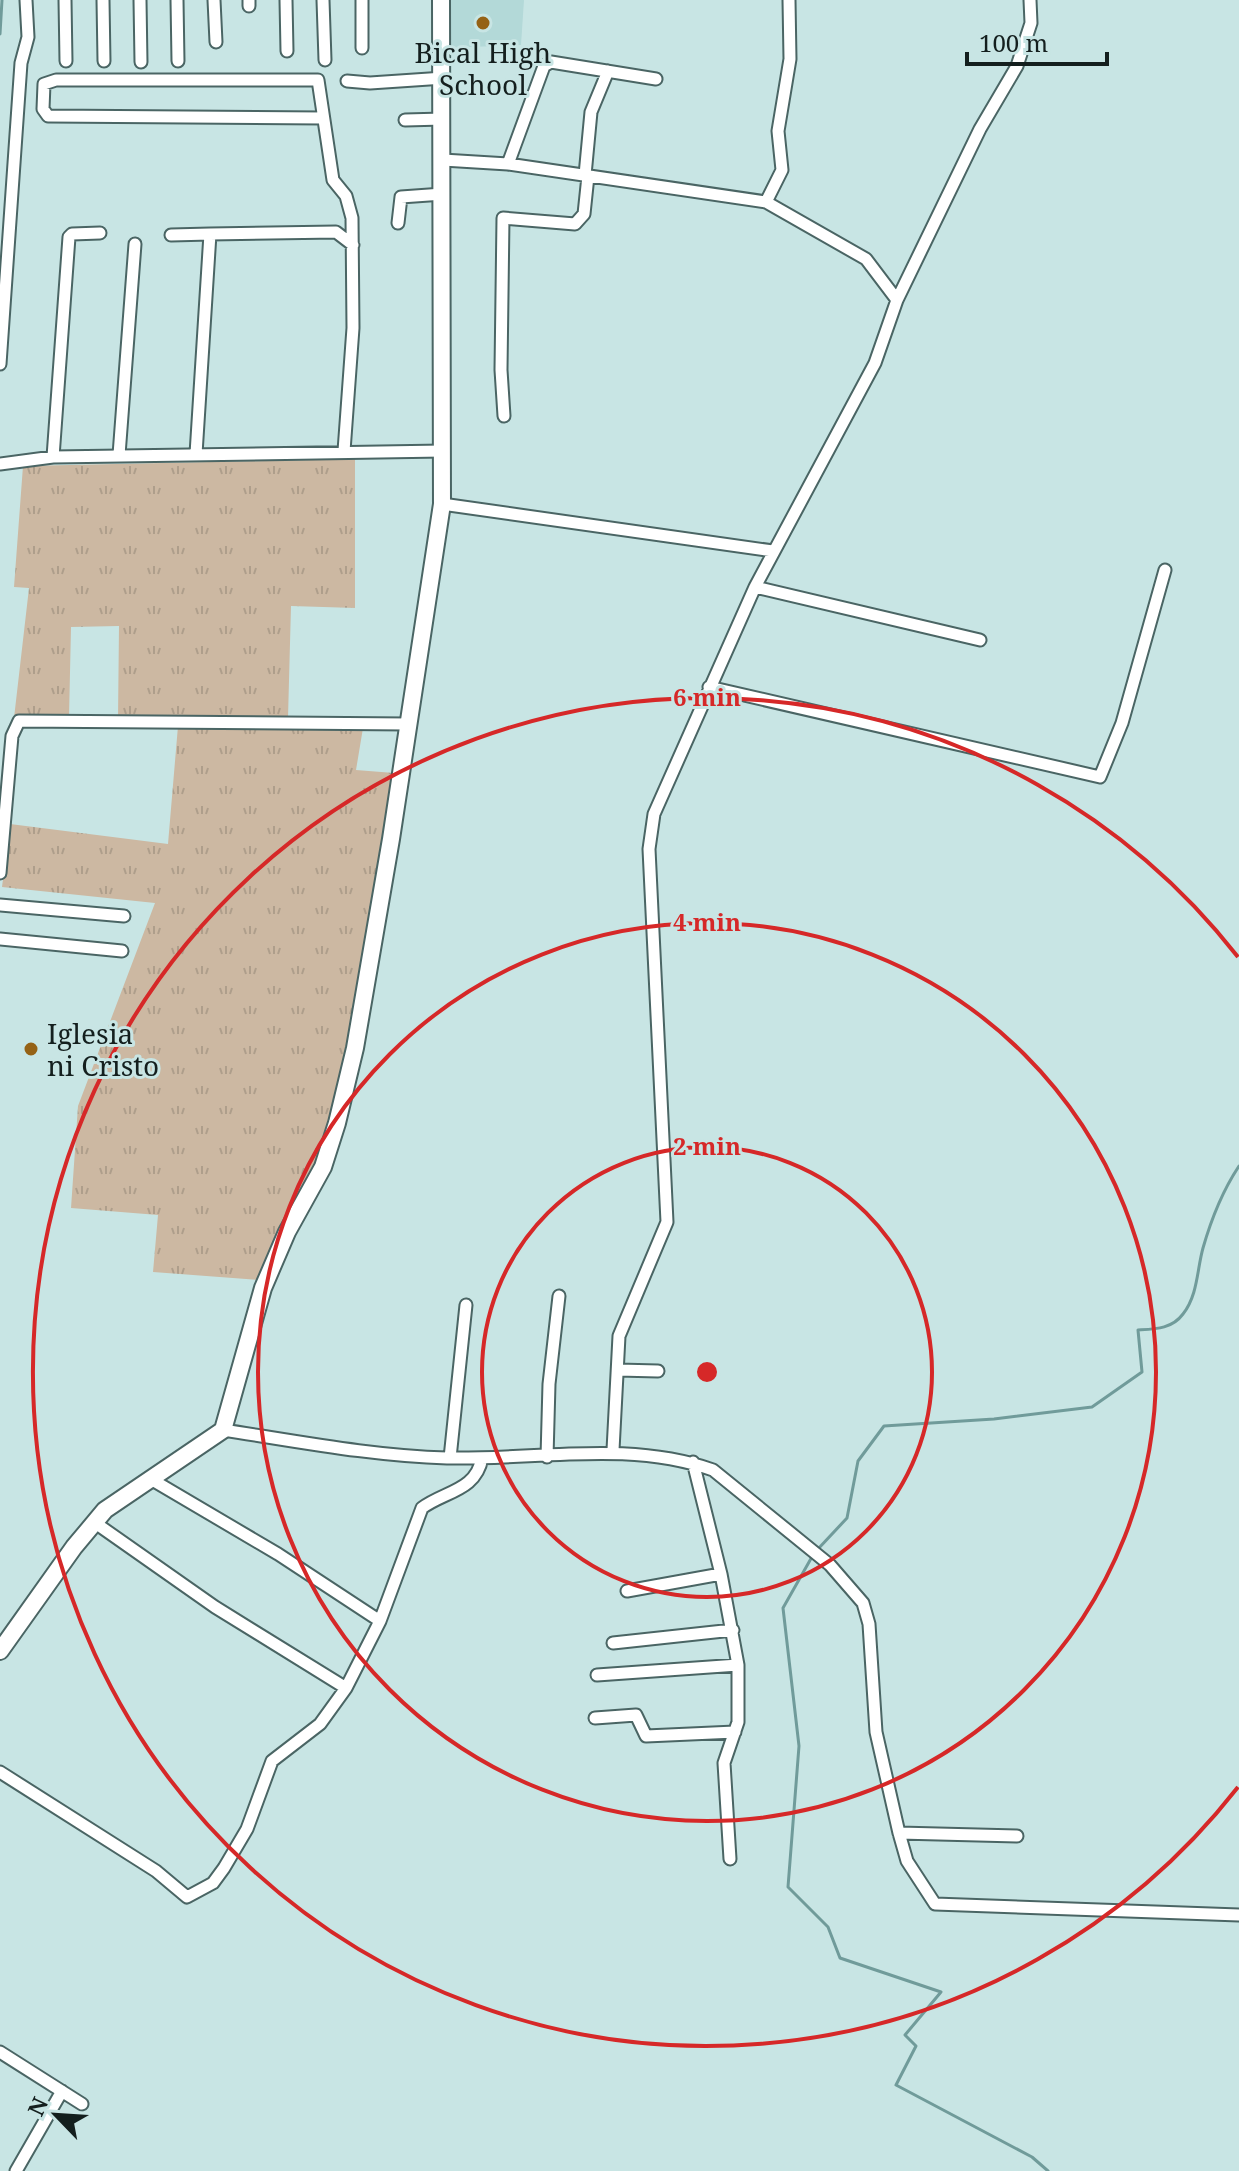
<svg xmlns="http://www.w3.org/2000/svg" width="1239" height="2171" font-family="'Noto Serif',serif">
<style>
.built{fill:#b3d9d8}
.grass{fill:url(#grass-tufts)}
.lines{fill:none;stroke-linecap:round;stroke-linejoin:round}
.stream{stroke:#709b9a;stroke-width:3}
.street-casing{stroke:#4a6564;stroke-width:15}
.secondary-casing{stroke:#4a6564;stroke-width:20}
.street{stroke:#fff;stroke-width:11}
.secondary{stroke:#fff;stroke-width:16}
.ring{fill:none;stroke:#d62828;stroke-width:4}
.poi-dot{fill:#956215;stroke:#c8e5e4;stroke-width:3}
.labels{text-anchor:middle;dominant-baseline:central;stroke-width:6;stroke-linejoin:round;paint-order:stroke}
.poi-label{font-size:28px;fill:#141f1e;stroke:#c8e5e4}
.centre{fill:#d62828;stroke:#c8e5e4;stroke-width:4}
.ring-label{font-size:24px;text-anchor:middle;font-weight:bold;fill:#d62828;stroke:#c8e5e4;stroke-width:6;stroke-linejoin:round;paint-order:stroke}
</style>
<defs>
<pattern id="grass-tufts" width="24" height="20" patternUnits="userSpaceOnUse" patternTransform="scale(2)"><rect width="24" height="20" fill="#ccb8a2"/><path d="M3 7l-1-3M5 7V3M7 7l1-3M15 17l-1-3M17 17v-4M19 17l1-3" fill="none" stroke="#ae9e8b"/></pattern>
</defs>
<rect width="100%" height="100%" fill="#c8e5e4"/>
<path class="built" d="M 443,0 L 524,0 L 521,45 L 444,48 Z"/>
<path class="grass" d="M 355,459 L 355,608 L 291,606 L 288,718 L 118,718 L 119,626 L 71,627 L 69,718 L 14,718 L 29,588 L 14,587 L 23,466 Z
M 178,726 L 363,728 L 356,770 L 394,773 L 368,951 L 324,1155 L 260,1280 L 153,1272 L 158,1215 L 71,1208 L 78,1106 L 155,903 L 2,887 L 10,824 L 168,844 Z"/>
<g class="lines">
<path class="stream" d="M 0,34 L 2,0
M 818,1549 L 847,1518 L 858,1461 L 884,1426 L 994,1419 L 1092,1407 L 1142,1372 L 1138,1330 C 1155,1329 1172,1329 1183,1314 C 1198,1295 1197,1269 1203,1248 C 1211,1220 1223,1190 1239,1166
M 813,1555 L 783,1608 L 799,1746 L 788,1887 L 828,1927 L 840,1958 L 941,1992 L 905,2035 L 916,2046 L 896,2085 L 1032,2157 L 1048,2171"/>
<g class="street-casing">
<path id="street" d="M 65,0 L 66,61
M 103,0 L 104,61
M 140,0 L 141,62
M 177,0 L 178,61
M 214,0 L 216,42
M 249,0 L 249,6
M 286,0 L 287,51
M 323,0 L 325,60
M 362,0 L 362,48
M 347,81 L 370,83 L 444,78
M 323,118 L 48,116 L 43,109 L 44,84 L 56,80 L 318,80 L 333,180 L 346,196 L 352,218 L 353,328 L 344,451
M 405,120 L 443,119
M 443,160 L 508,164 L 766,202 L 866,259 L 897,300
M 508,164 L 544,66 L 551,62 L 656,79
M 585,175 L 591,112 L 608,71
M 766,202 L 782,170 L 778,131 L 790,59 L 789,0
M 398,223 L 401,197 L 443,194
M 171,235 L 210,234
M 0,364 L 21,63 L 28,37 L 26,0
M 504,416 L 501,370 L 503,218 L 575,224 L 584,214 L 588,176
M 196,454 L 210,234 L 336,232 L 353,245
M 119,455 L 135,244
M 53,457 L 69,237 L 72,234 L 100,233
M 0,464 L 53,457 L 443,451
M 442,504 L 773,551
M 755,587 L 980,640
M 709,687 L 1100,777 L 1122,723 L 1165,570
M 0,873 L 12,736 L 19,721 L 408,724
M 0,905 L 124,916
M 0,939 L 122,951
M 618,1370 L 658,1371
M 223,1430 C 296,1441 372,1456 447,1458 C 536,1460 628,1440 713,1470 L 830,1565 L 863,1603 L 869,1624 L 876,1732 L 899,1833 L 907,1861 L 935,1904 L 1239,1915
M 613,1450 L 619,1336 L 667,1222 L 649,849 L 654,814 L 755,587 L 875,363 L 897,300 L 980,129 L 1017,66 L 1031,23 L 1030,0
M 547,1457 L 549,1384 L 559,1296
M 450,1458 L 466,1305
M 693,1462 L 721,1574 L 738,1665 L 738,1722 L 724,1763 L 730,1859
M 149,1478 L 278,1554 L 380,1621 L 422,1508 C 445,1491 476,1491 482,1458
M 94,1522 L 215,1607 L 346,1688
M 627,1591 L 721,1574
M 613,1643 L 733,1630
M 597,1675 L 738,1665
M 595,1718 L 636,1715 L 646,1736 L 735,1732
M 0,1772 L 156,1871 L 187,1897 L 213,1883 L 224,1868 L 247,1829 L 272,1761 L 320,1724 L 346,1688 L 380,1621
M 899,1833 L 1017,1836
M 0,2052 L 82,2104
M 16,2171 L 62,2091"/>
</g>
<g class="secondary-casing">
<path id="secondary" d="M 0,1651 L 74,1547 L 105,1510 L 223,1430 L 263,1288 L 287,1232 L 323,1167 L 337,1123 L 355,1048 L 391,839 L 442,504 L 441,0"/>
</g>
<use href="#street" class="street"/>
<use href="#secondary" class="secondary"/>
</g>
<g class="ring">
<circle cx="707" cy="1372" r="225"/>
<circle cx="707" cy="1372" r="449"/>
<path d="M1238 1787A674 674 0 1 1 1238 957"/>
</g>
<g class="poi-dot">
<circle cx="483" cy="23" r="8"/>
<circle cx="31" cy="1049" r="8"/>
</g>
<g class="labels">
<g class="poi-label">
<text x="483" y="52">Bical High<tspan x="483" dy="32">School</tspan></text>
<text x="47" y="1033" text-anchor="start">Iglesia<tspan x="47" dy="32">ni Cristo</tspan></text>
</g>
</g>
<circle cx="707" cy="1372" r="12" class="centre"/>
<g class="ring-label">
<text x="707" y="706">6 min</text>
<text x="707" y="931">4 min</text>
<text x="707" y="1155">2 min</text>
</g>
<g transform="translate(56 2115) rotate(295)" stroke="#c8e5e4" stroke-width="6" paint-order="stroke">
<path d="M0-6L14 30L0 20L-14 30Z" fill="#141f1e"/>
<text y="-12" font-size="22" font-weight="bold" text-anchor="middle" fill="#141f1e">N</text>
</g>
<path d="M967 52v12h140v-12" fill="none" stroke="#141f1e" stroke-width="4"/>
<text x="979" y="52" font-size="24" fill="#141f1e" stroke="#c8e5e4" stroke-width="6" paint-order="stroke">100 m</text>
</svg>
